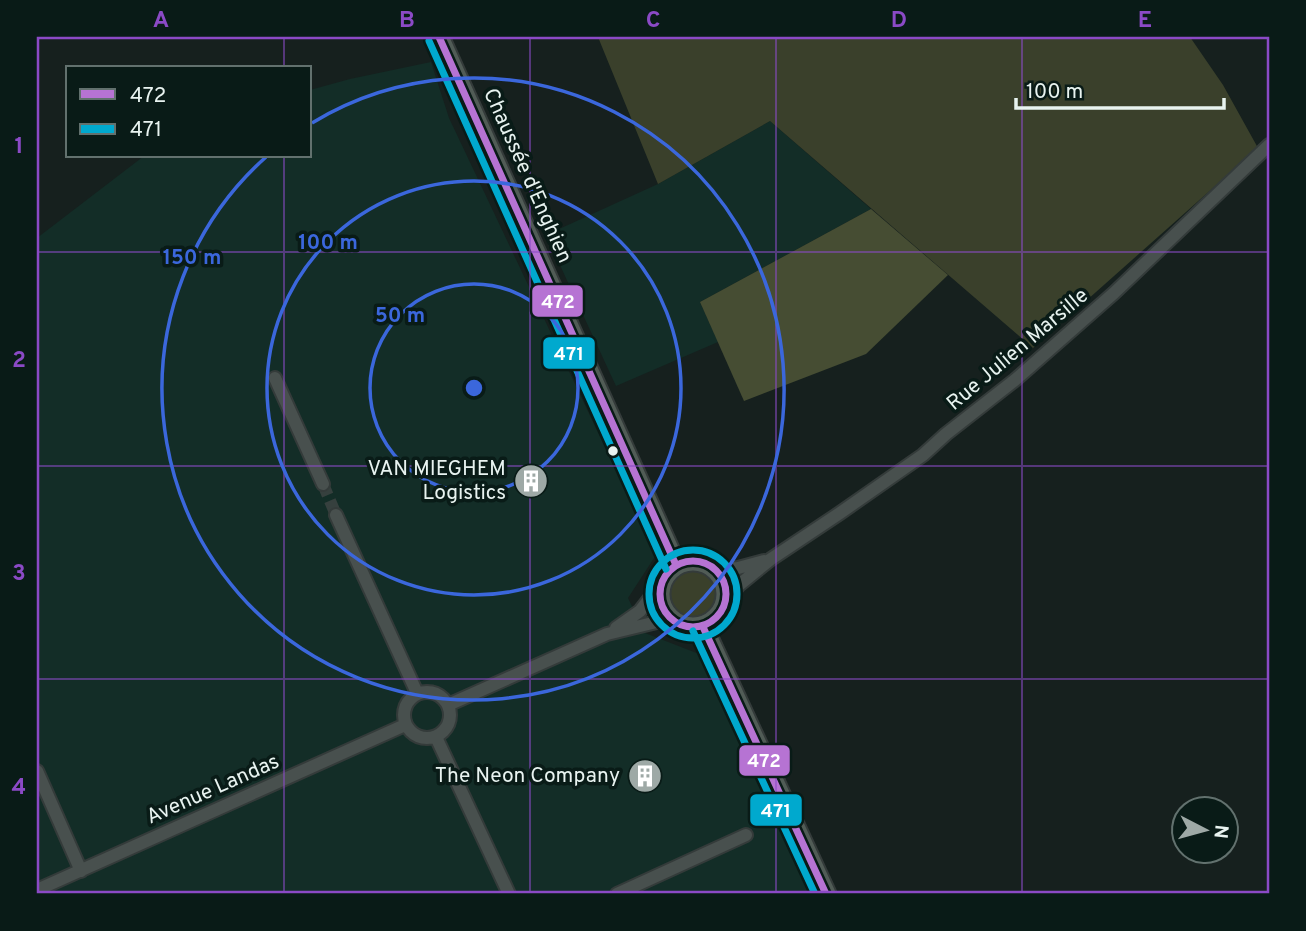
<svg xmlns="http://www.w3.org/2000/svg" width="1306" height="931" font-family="Overpass,sans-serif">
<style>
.built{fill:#132d27}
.green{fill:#3a402b}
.forest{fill:#464d33}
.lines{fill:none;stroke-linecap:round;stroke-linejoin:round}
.minor-tunnel{stroke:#36403e;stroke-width:12;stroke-dasharray:12 6;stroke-linecap:butt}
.minor-casing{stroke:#343b3a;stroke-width:16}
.primary-casing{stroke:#343b3a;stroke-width:23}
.minor{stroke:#48504e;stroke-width:12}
.primary{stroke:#515c56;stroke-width:19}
.bus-1-casing{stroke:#091b17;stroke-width:12}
.bus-2-casing{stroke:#091b17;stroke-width:12}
.bus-1{stroke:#b673d3;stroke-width:7}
.bus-2{stroke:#00a9ce;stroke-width:7}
.grid{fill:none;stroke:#8b4ac6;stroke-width:2;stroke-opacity:0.55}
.ring{fill:none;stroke:#3b67dc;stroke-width:3.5}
.bus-dot{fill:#e8f3f0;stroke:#091b17;stroke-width:2.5}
.labels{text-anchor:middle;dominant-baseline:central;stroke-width:7;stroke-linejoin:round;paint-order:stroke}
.street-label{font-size:21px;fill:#e8f3f0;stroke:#091b17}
.poi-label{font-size:21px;fill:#e8f3f0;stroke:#091b17;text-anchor:end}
.centre{fill:#3b67dc;stroke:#091b17;stroke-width:3.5}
.ring-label{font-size:21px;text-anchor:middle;font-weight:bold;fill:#3b67dc;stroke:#091b17;stroke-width:7;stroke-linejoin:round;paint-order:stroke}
.line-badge{stroke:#091b17;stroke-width:2.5}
.badge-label{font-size:19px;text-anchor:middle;font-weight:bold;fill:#fff}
.neatline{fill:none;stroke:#8b4ac6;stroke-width:2.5}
.grid-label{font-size:23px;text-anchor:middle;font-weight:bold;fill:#8b4ac6}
</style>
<rect width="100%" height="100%" fill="#16201e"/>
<path class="built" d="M 431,62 L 449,118 L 656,555 L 628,598 L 645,633 L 699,654 L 810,894 L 37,894 L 37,238 L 144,156 L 310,156 L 310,90 L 350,79 Z
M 770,121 L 871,209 L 700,302 L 718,342 L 616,386 L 546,235 L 658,184 Z"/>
<path class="green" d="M 598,37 L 1190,37 L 1223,85 L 1258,148 L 1033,348 L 770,121 L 658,184 Z
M666 596a26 26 0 1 1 52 0a26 26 0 1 1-52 0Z"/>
<path class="forest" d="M 871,209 L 948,275 L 866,354 L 744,401 L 700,302 Z"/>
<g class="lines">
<path class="minor-tunnel" d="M 323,484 L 336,515"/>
<g class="minor-casing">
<path id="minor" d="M 275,378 L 323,484
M 336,515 L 417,693
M 717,570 L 738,568 L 764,561
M 726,601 L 739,585 L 771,559 L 840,513 L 923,455 L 946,434 L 1015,380 L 1114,293 L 1269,145
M 616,628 L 640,611 L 661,584
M404 715a23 23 0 1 1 46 0a23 23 0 1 1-46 0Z
M 448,705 L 607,634 L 669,619
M 436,737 L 509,894
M 37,771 L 81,871
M 37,890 L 405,725
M 617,894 L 746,835"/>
</g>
<g class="primary-casing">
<path id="primary" d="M 439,37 L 676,565
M660 594a33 33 0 1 1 66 0a33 33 0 1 1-66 0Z
M 703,627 L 826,894"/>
</g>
<use href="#minor" class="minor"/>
<use href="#primary" class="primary"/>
<g class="bus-1-casing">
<path id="bus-1" d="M 439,37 L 676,565
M660 594a33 33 0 1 1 66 0a33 33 0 1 1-66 0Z
M 703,627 L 826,894"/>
</g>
<g class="bus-2-casing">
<path id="bus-2" d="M 429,41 L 666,569
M649 594a44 44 0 1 1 88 0a44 44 0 1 1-88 0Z
M 693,631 L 815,894"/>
</g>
<use href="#bus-1" class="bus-1"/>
<use href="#bus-2" class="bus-2"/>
</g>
<path class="grid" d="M 284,37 L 284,68M 530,37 L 530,894M 776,37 L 776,894M 1022,37 L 1022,894M 284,156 L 284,894M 37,252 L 1269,252M 37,466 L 1269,466M 37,679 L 1269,679"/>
<g class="ring">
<circle cx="474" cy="388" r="104"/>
<circle cx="474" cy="388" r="207"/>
<path d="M312 123A311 311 0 1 1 266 157"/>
</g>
<defs>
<g id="building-disc" transform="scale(1.75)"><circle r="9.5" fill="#9ea9a6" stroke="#091b17"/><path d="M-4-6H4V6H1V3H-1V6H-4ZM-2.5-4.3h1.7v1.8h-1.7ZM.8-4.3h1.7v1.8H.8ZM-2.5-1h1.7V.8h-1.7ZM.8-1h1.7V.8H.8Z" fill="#fff"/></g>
</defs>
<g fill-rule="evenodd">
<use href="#building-disc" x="531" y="481"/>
<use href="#building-disc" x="645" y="776"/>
</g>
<circle class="bus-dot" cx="613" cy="451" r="6"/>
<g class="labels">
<g class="street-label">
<text transform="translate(527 176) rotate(66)">Chaussée d'Enghien</text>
<text transform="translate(1018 350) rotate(-40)">Rue Julien Marsille</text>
<text transform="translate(213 790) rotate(-24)">Avenue Landas</text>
</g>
<g class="poi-label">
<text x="506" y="469">VAN MIEGHEM<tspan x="506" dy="24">Logistics</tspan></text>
<text x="620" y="776">The Neon Company</text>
</g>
</g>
<circle cx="474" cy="388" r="10" class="centre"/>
<g class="ring-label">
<text x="328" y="249">100 m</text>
<text x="192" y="264">150 m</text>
<text x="400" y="322">50 m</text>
</g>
<g class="line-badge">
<rect x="531" y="284" width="53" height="34" rx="7" fill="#b673d3"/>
<rect x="542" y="336" width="54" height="34" rx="7" fill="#00a9ce"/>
<rect x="738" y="744" width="53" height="33" rx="7" fill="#b673d3"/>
<rect x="749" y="793" width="54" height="34" rx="7" fill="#00a9ce"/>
</g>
<g class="badge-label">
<text x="558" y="308">472</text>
<text x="569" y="360">471</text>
<text x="764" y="767">472</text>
<text x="776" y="817">471</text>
</g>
<rect width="1306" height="931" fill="none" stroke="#091b17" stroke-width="77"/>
<rect x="66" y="66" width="245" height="91" fill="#091b17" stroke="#62716e" stroke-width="2"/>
<rect x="80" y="89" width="35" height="10" fill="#b673d3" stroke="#62716e" stroke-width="2"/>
<text x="130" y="102" font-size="21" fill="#e8f3f0">472</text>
<rect x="80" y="124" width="35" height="10" fill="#00a9ce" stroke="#62716e" stroke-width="2"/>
<text x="130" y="136" font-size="21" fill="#e8f3f0">471</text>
<g transform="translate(1205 830) rotate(96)"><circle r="33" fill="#091b17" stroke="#62716e" stroke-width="2"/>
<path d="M0-5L12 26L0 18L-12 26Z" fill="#9ea9a6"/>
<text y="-10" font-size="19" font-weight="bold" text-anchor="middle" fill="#e8f3f0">N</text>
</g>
<path d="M1016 98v10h208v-10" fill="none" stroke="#e8f3f0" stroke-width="3.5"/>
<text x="1026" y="98" font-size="21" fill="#e8f3f0" stroke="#091b17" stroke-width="5" paint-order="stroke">100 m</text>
<rect x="38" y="38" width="1230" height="854" class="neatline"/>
<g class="grid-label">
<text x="161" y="27">A</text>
<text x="407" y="27">B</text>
<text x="653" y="27">C</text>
<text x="899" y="27">D</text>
<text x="1145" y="27">E</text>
<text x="19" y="153">1</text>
<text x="19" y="367">2</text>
<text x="19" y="580">3</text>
<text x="19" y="794">4</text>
</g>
</svg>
